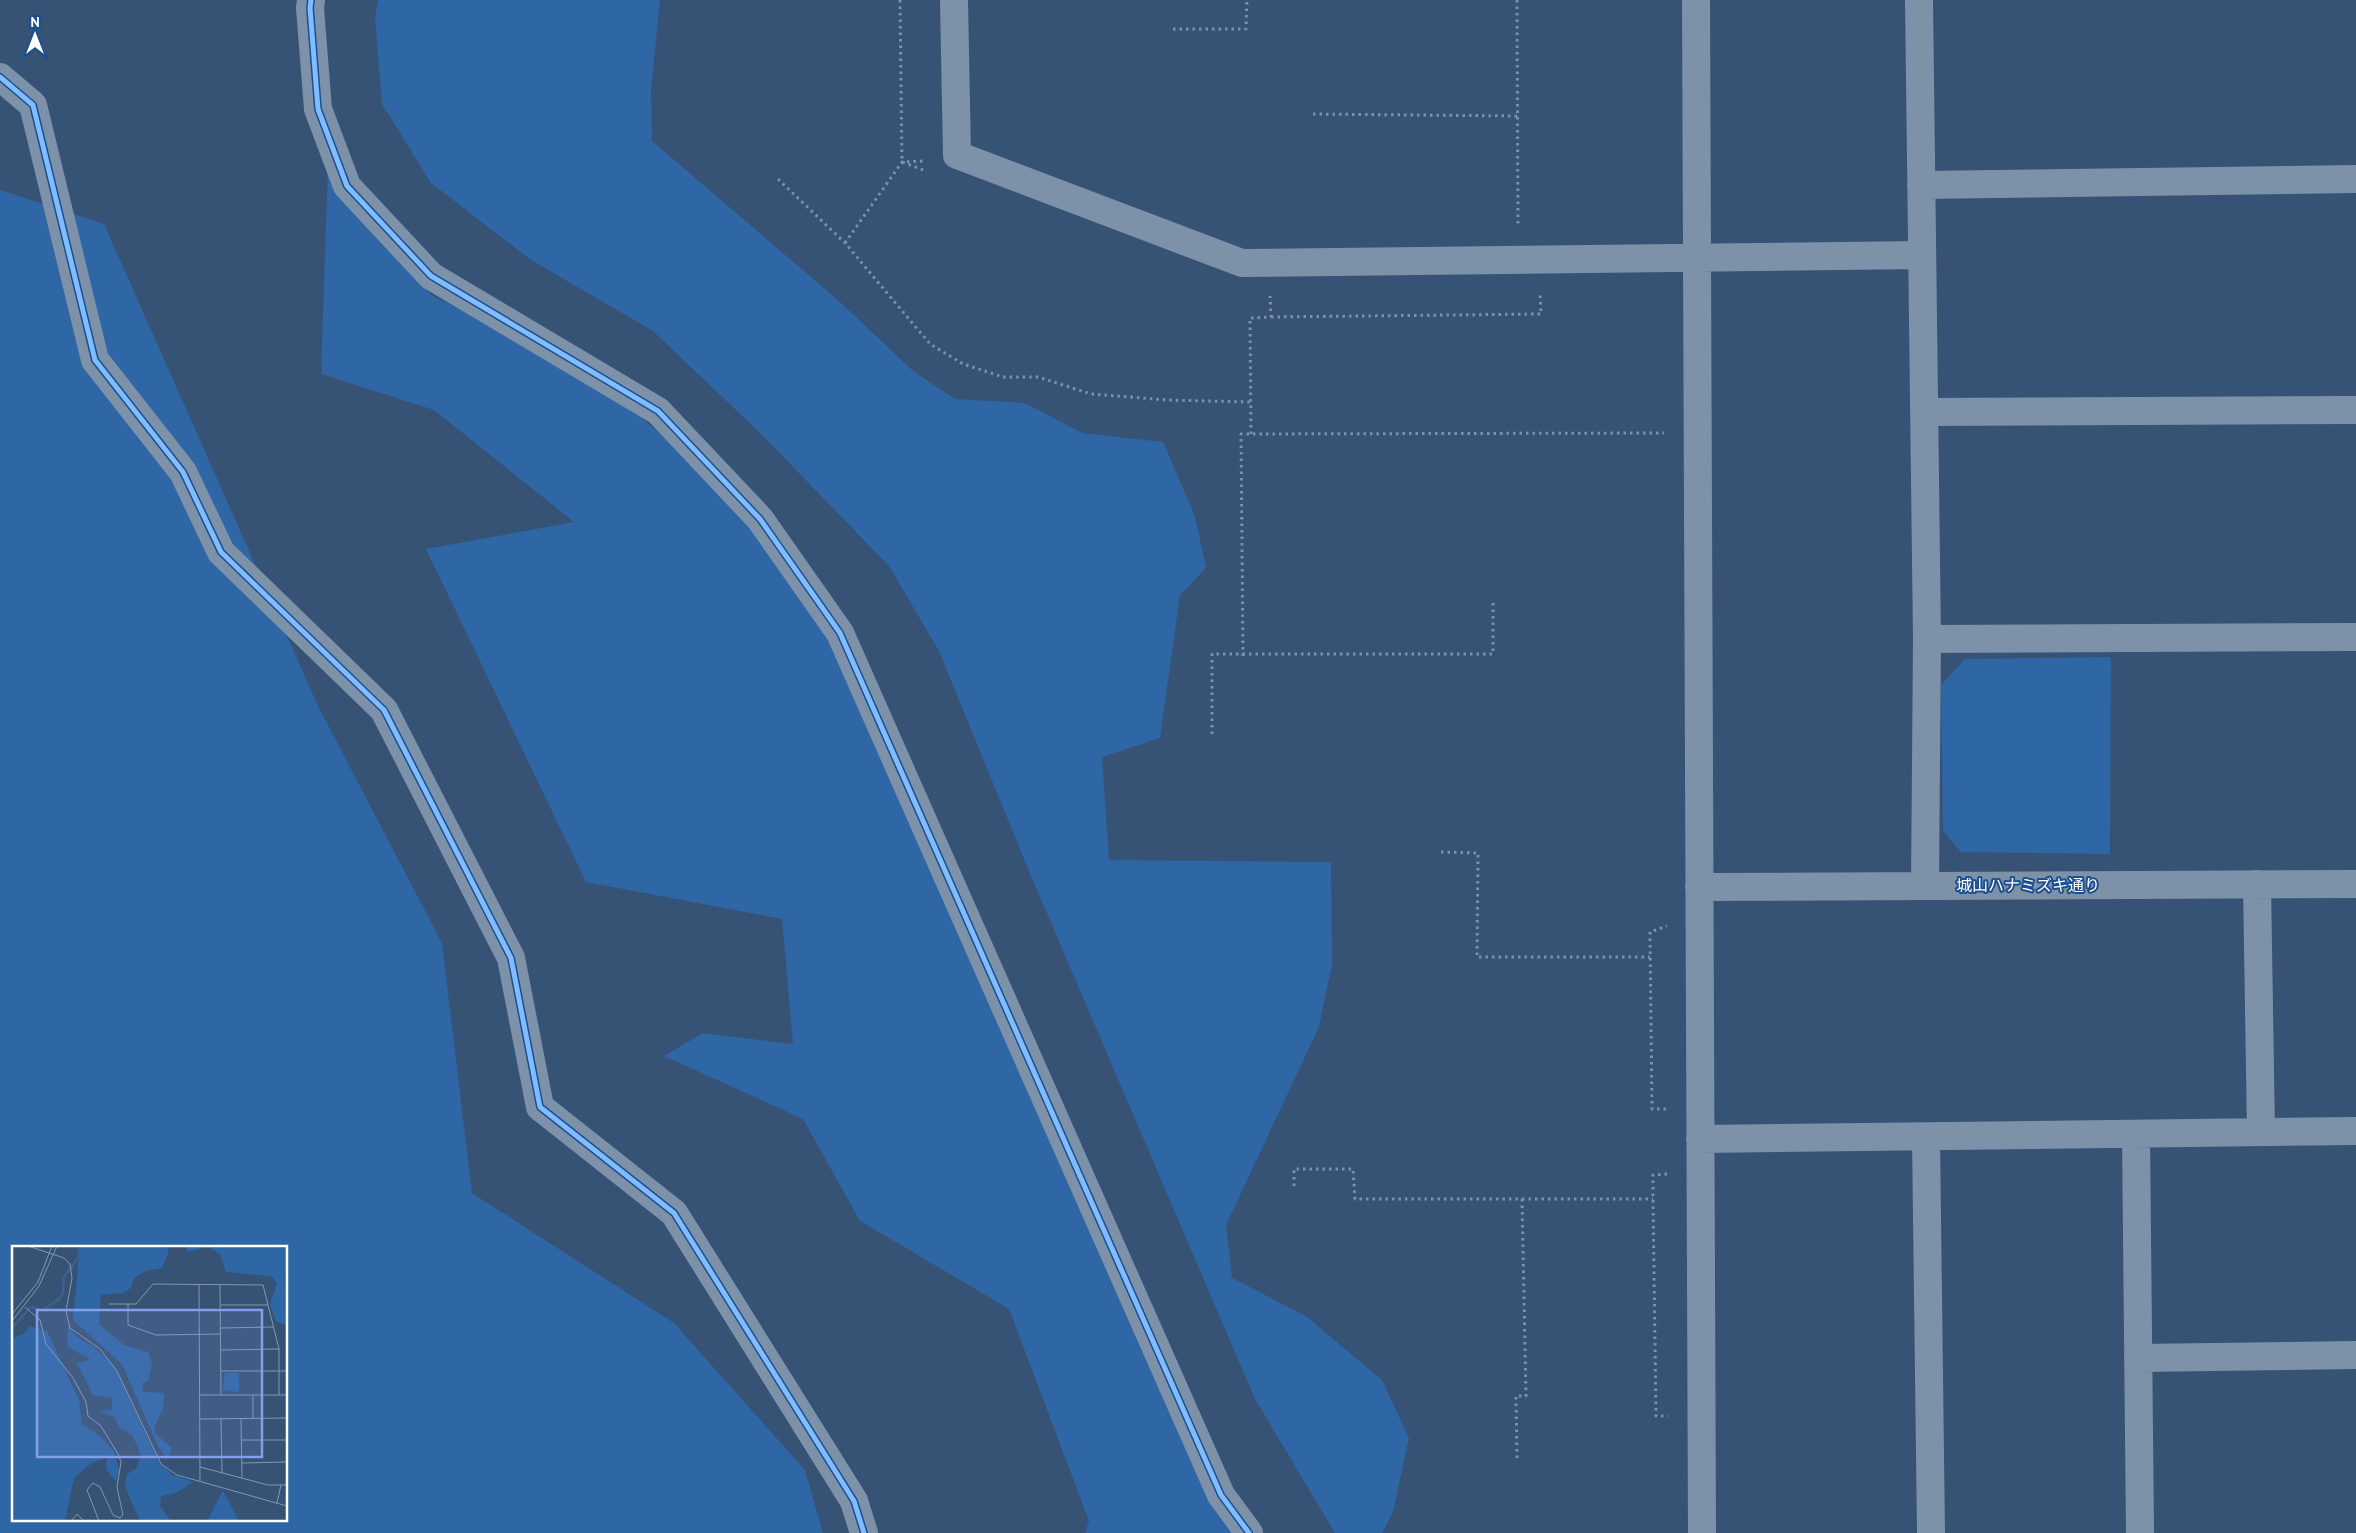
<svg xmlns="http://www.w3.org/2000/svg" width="2356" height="1533" font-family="'PT Sans','Noto Sans JP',sans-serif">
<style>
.green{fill:#2f66a5;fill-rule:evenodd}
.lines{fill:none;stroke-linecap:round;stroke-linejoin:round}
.path{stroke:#7d92a8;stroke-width:3;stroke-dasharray:2.5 4;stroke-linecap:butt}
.minor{stroke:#7d92a8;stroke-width:28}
.cycleway-casing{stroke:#1b4f8f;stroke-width:8}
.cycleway{stroke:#80bcff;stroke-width:5}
.labels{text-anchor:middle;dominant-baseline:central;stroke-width:4;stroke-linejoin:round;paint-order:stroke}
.street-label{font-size:16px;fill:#fff;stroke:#1b4f8f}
.inset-river{fill:none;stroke:#3b618d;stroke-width:2.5}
.inset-road{fill:none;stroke:#8697ac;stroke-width:1}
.view{fill:#839eea;fill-opacity:0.15;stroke:#839eea;stroke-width:2.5}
.inset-edge{fill:none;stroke:#fff;stroke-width:2.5}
</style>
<rect width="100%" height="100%" fill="#365274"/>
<path class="green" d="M 378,0 L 660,0 L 651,90 L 652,141 L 838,300 L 912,370 L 955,399 L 1025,403 L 1082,433 L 1163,442 L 1195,516 L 1206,568 L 1180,595 L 1160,738 L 1102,757 L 1109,860 L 1331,862 L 1332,964 L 1319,1027 L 1226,1225 L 1232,1278 L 1306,1316 L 1382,1380 L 1409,1438 L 1393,1512 L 1382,1533 L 1335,1533 L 1255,1399 L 1031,876 L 939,651 L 889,566 L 762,435 L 653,331 L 531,260 L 431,183 L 382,104 L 375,18 Z
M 328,165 L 431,295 L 588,371 L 725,490 L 806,581 L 1242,1533 L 1085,1533 L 1089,1521 L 1009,1309 L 860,1221 L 803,1119 L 664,1056 L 703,1033 L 793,1044 L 782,919 L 586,882 L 426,549 L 574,522 L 434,410 L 321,374 Z
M 0,190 L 104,224 L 318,706 L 442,943 L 472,1193 L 674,1323 L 805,1470 L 823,1533 L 0,1533 ZM 14,1247 L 286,1247 L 286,1519 L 14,1519 Z
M 2111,657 L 2110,854 L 1961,852 L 1943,831 L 1941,685 L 1965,659 Z"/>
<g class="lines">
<path class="path" d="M 900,0 L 902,162 L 926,171
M 1517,0 L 1518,227
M 1173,29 L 1246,29 L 1247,0
M 1313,114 L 1518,116
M 778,179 L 845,243 L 930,344 L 963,364 L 1003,377 L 1038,377 L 1091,394 L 1167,400 L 1250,402
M 845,243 L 902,162 L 924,161
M 1271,317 L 1541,314 L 1540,292
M 1251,434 L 1250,318 L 1271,317 L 1270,296
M 1243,656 L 1241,434 L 1664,433
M 1212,734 L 1212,654 L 1493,654 L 1493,603
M 1441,852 L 1478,853 L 1477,957 L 1650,957
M 1666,1109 L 1652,1109 L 1650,932 L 1667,926
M 1667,1174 L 1653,1175 L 1653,1199 L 1656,1416 L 1668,1416
M 1294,1186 L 1294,1169 L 1353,1169 L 1355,1199 L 1653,1199
M 1517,1458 L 1516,1396 L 1526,1396 L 1522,1199"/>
<path class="minor" d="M 311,0 L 310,8 L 318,109 L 347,186 L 431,276 L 658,411 L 760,519 L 840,633 L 1221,1495 L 1249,1533
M 954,0 L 957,155 L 1242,263 L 1922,255
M 1696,0 L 1702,1533
M 1919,0 L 1927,639 L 1925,886
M 0,77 L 33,105 L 95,360 L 183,472 L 221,552 L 384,710 L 511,958 L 540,1107 L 674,1213 L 854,1501 L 864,1533
M 1921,185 L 2356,179
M 1924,412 L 2356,410
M 1927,639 L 2356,637
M 2257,884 L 2261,1132
M 1699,887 L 2356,884
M 2136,1134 L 2140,1533
M 1926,1137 L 1931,1533
M 1700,1139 L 2356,1131
M 2138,1358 L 2356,1355"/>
<g class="cycleway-casing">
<path id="cycleway" d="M 311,0 L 310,8 L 318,109 L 347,186 L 431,276 L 658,411 L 760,519 L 840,633 L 1221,1495 L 1249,1533
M 0,77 L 33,105 L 95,360 L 183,472 L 221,552 L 384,710 L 511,958 L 540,1107 L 674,1213 L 854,1501 L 864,1533"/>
</g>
<use href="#cycleway" class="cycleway"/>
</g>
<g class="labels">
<g class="street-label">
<text x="2028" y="885">城山ハナミズキ通り</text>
</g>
</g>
<g transform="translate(12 1246)">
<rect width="275" height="275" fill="#365274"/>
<path d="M 68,0 L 154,0 L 157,5 L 150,22 L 134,25 L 122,32 L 119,42 L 111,47 L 89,49 L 87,73 L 87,78 L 112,99 L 136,106 L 140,118 L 136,135 L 130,137 L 131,146 L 152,147 L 151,162 L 142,182 L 143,187 L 160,202 L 155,214 L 145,198 L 110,118 L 61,74 ZM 175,0 L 275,0 L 275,80 L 264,75 L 258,59 L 265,37 L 259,30 L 214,26 L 208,8 L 196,1 L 175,6 ZM 17,80 L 35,85 L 67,154 L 70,178 L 89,191 L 102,205 L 107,225 L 104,236 L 94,223 L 95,211 L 80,217 L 62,232 L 53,275 L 0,275 L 0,92 L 12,88 ZM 56,80 L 66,92 L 81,100 L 102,120 L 147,217 L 161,229 L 181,236 L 164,247 L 149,250 L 148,260 L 159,275 L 128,275 L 113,241 L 115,228 L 125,222 L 129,210 L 121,190 L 107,181 L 102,171 L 88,165 L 100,164 L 100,152 L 81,149 L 65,117 L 79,114 L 55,100 ZM 213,127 L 227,127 L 227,146 L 211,144 ZM 211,245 L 227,275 L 195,275 Z" fill="#2f66a5"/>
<path class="inset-river" d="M 0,82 L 19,61 L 31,64 L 47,53 L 51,47 L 52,31 L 66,12 L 67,0"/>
<path class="inset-road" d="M 16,0 L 52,12 L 58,18 L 60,32 L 54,65 L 58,82 L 88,103 L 105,125 L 149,218 L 165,229 L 275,260M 187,38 L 188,235M 208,38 L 209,149M 97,58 L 116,58M 209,59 L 256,59M 13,61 L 28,74 L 34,98 L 61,132 L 74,156 L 76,170 L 89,180 L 106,208 L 109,216 L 105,241 L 111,269 L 108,272 L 101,269 L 88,241 L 81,237 L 75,244 L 87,275M 0,68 L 26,36 L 40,0M 0,75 L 27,40 L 45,0M 209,82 L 261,81M 209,88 L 144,89 L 116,79 L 116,58 L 124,58 L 141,38 L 251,39 L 267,103 L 267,149M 209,104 L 267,103M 209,125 L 275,125M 187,149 L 275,149M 241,149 L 241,173M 188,173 L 275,172M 209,173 L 210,227M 229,173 L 230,232M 230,194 L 275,194M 230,217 L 275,216M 188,221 L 256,239 L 275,239M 265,257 L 269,239M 59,275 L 65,268 L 72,275"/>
<path class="view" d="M 25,64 L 250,64 L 250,211 L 25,211 Z"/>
<rect width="275" height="275" class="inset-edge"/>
</g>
<g transform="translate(35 35)" stroke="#1b4f8f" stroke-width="4" paint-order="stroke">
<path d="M0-4L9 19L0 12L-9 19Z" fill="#ffffff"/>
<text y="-8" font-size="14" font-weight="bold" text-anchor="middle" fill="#ffffff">N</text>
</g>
</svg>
